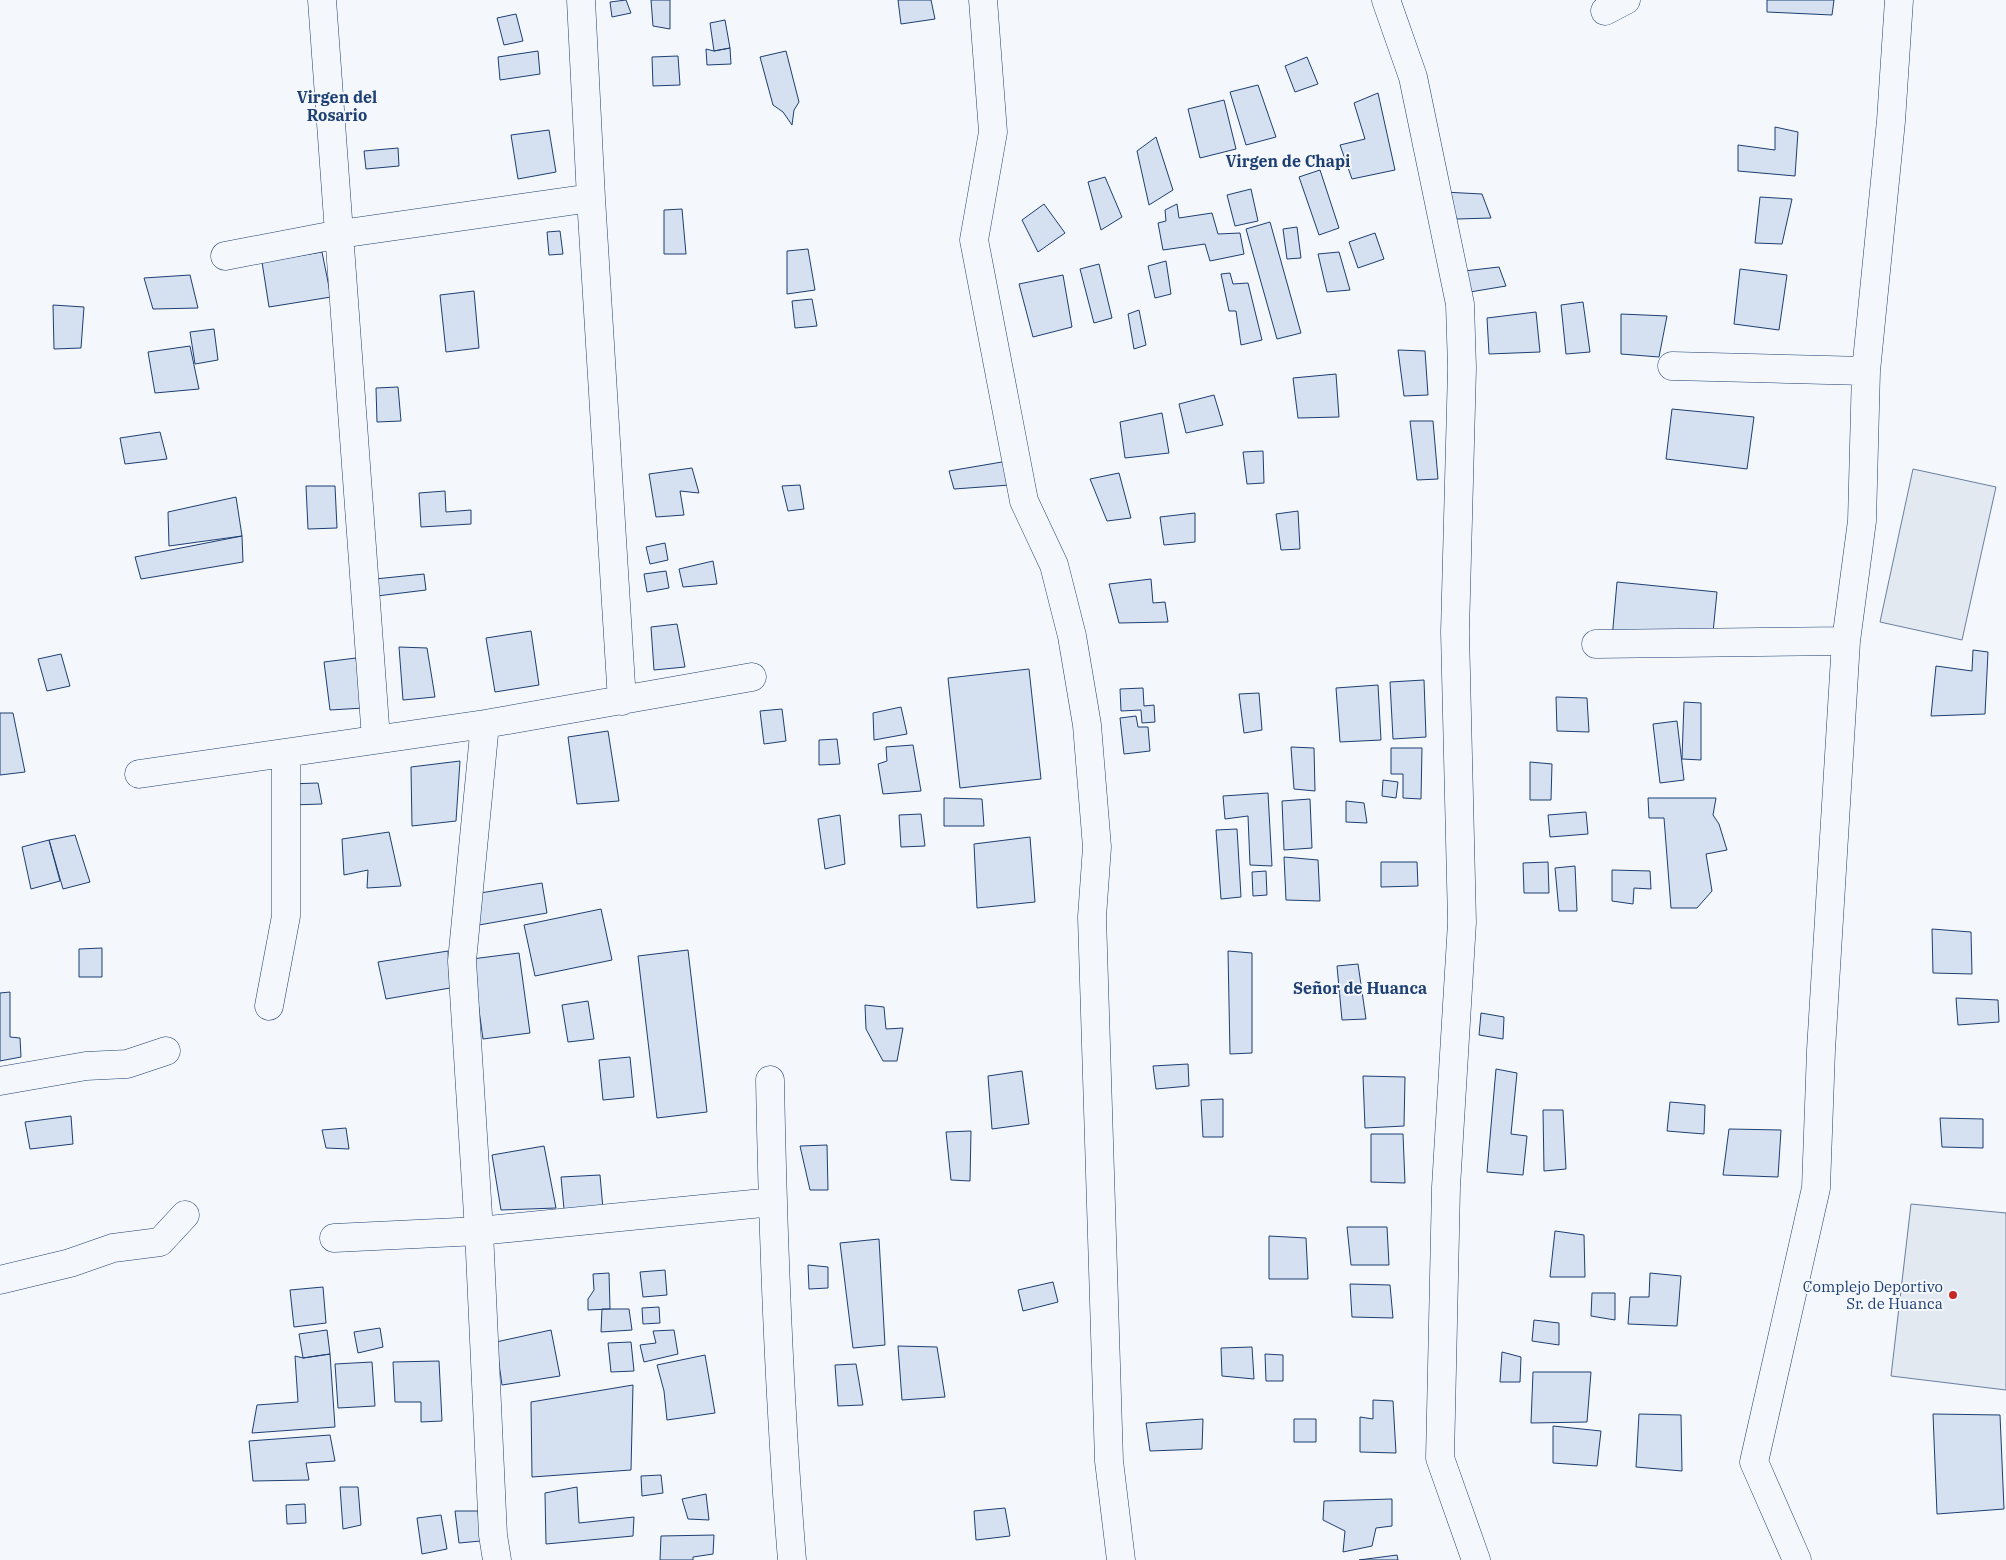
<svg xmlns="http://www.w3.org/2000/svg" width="2006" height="1560" font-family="'IBM Plex Serif',serif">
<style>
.green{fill:#e3e9f0;stroke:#687fa3}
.building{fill:#d5e0f0;stroke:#1d3f73}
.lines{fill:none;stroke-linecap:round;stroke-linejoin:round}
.minor-casing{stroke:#1d3f73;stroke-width:29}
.minor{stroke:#f4f7fb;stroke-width:28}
.poi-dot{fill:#c62828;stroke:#f4f7fb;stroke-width:2}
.labels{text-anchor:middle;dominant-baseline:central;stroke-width:4;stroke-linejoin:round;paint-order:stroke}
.poi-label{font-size:15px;fill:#1d3f73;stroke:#f4f7fb;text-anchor:end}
.neighbourhood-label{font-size:16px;font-weight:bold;fill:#1d3f73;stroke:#f4f7fb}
</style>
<rect width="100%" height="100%" fill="#f4f7fb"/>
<path class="green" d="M 1913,469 L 1996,487 L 1962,640 L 1880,622 Z
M 1911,1204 L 2006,1213 L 2006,1390 L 1891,1376 Z"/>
<path class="building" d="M 626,0 L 631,13 L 612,17 L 610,2 Z
M 651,0 L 670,0 L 670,29 L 653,26 Z
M 898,0 L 931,0 L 935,19 L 901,24 Z
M 1767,0 L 1834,0 L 1832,15 L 1767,12 Z
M 516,14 L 523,41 L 504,45 L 497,18 Z
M 725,20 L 730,48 L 714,51 L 710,23 Z
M 730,48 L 731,64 L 707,65 L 706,49 L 714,51 Z
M 538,51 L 540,74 L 500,80 L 498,57 Z
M 786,51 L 799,102 L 794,110 L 792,125 L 783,112 L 773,105 L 760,57 Z
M 678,56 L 680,85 L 653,86 L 652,57 Z
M 1307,57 L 1318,84 L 1295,92 L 1285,66 Z
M 1258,85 L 1276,137 L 1246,145 L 1230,92 Z
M 1378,93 L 1395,170 L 1352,179 L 1340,145 L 1365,139 L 1354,103 Z
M 1224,100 L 1236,149 L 1200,158 L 1188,109 Z
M 1775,127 L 1798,132 L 1795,176 L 1738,171 L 1738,145 L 1775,150 Z
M 549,130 L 556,172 L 518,179 L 511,135 Z
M 1156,137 L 1173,190 L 1149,205 L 1137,151 Z
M 398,148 L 399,166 L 366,169 L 364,151 Z
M 1320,170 L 1339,228 L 1319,235 L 1299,177 Z
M 1105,177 L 1122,217 L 1101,230 L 1088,182 Z
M 1251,189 L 1258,221 L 1235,226 L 1227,195 Z
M 1444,192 L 1482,194 L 1491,218 L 1457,219 Z
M 1760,197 L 1792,199 L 1782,244 L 1755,243 Z
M 1044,204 L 1065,233 L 1038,252 L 1022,220 Z
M 1177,204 L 1179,218 L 1212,213 L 1218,234 L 1240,233 L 1244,254 L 1210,261 L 1205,244 L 1163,250 L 1158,223 L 1166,221 L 1165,210 Z
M 682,209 L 686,254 L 664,254 L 664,210 Z
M 1270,222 L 1301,333 L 1277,339 L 1246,229 Z
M 1297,227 L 1301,258 L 1287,259 L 1283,229 Z
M 560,231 L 563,254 L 549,255 L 547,232 Z
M 1375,233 L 1384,259 L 1358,268 L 1349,242 Z
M 808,249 L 815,290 L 787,294 L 787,251 Z
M 322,252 L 331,297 L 269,307 L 262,262 Z
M 1339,252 L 1350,290 L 1327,292 L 1318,254 Z
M 1166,261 L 1171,294 L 1155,298 L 1148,266 Z
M 1099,264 L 1112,318 L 1094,323 L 1080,269 Z
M 1499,267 L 1506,286 L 1470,292 L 1464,271 Z
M 1740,269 L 1787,275 L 1779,330 L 1734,324 Z
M 1230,273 L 1233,284 L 1248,283 L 1262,340 L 1241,345 L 1236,311 L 1229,311 L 1221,274 Z
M 190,275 L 198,308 L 153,309 L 144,278 Z
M 1063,275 L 1072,327 L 1033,337 L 1019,284 Z
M 474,291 L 479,348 L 446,352 L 440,295 Z
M 812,299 L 817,326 L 795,328 L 792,301 Z
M 1583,302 L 1590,352 L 1566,354 L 1561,305 Z
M 53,305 L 84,307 L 81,348 L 54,349 Z
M 1139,310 L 1146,345 L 1134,349 L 1128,314 Z
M 1536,312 L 1540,352 L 1489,354 L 1487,318 Z
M 1621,314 L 1667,316 L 1659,357 L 1621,354 Z
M 214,329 L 218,360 L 195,364 L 190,332 Z
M 190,346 L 199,389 L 155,393 L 148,352 Z
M 1398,350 L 1425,351 L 1428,395 L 1404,396 Z
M 1336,374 L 1339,417 L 1298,418 L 1293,378 Z
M 398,387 L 401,421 L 377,422 L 376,388 Z
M 1214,395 L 1223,425 L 1186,433 L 1179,404 Z
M 1672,409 L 1754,417 L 1747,469 L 1666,459 Z
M 1162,413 L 1169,453 L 1125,458 L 1120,422 Z
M 1410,421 L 1433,421 L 1438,479 L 1417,480 Z
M 160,432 L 167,459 L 125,464 L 120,438 Z
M 1263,451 L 1264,483 L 1247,484 L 1243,452 Z
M 1002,462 L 1012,475 L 1010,485 L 954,489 L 949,471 Z
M 692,468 L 699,493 L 680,491 L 684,515 L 656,517 L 649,474 Z
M 1119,473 L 1131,518 L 1107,521 L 1090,479 Z
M 800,485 L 804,509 L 788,511 L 782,486 Z
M 306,486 L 335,486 L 337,528 L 308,529 Z
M 445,491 L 446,512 L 471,510 L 471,524 L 421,527 L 419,493 Z
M 236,497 L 242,536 L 169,546 L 168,512 Z
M 1298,511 L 1300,549 L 1281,550 L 1276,514 Z
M 1195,513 L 1195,542 L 1164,545 L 1160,517 Z
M 242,536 L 243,562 L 141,579 L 135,557 Z
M 665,543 L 668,560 L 650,564 L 646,547 Z
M 713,561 L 717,584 L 683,587 L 679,569 Z
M 666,571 L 669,588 L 647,592 L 644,574 Z
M 424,574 L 426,590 L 377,596 L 375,579 Z
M 1151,579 L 1153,603 L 1165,602 L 1168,622 L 1119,623 L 1109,584 Z
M 1617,582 L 1717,592 L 1712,643 L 1612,639 Z
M 677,624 L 685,667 L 654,670 L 651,627 Z
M 531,631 L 539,685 L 495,692 L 486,638 Z
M 399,647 L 427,648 L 435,697 L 403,700 Z
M 1973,650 L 1988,652 L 1985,714 L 1931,716 L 1936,666 L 1972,671 Z
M 61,654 L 70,686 L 47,691 L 38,659 Z
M 356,658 L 364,708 L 330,710 L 324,662 Z
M 1029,669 L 1041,779 L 960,788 L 948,678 Z
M 1424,680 L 1426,737 L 1393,739 L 1390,682 Z
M 1378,685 L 1381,740 L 1340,742 L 1336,688 Z
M 1143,688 L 1144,706 L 1154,705 L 1155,722 L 1142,723 L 1141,710 L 1121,711 L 1120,689 Z
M 1259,693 L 1262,730 L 1244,733 L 1239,694 Z
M 1556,697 L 1587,698 L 1589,732 L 1557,731 Z
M 1684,702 L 1701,703 L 1701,760 L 1682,759 Z
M 901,707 L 907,734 L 874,740 L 873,713 Z
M 782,709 L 786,741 L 764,744 L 760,711 Z
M 0,713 L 13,713 L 25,772 L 0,775 Z
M 1136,716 L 1138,727 L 1148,727 L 1150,751 L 1124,754 L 1120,718 Z
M 1677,721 L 1684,780 L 1660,783 L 1653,724 Z
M 608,731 L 619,801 L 577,804 L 568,737 Z
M 837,739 L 840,764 L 819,765 L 819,740 Z
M 913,745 L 921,791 L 883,794 L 878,764 L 887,761 L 886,747 Z
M 1291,747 L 1314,748 L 1315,791 L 1294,789 Z
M 1391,748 L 1422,748 L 1421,799 L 1403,798 L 1403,774 L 1391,774 Z
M 460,761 L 456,821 L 412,826 L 411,767 Z
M 1530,762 L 1552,764 L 1551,800 L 1530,800 Z
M 1383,780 L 1398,782 L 1396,798 L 1382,796 Z
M 318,783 L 322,804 L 290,805 L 288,784 Z
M 1268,793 L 1272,866 L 1250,865 L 1248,816 L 1225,819 L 1223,796 Z
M 944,798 L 982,799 L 984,826 L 944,826 Z
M 1648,798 L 1716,798 L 1713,815 L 1719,824 L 1727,850 L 1706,854 L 1712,891 L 1697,908 L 1671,908 L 1664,818 L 1649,818 Z
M 1310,799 L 1312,848 L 1284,850 L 1282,801 Z
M 1346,801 L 1364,803 L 1367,823 L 1346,822 Z
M 1586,812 L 1588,834 L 1550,837 L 1548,815 Z
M 921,814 L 925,846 L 901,847 L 899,815 Z
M 840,815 L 845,864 L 825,869 L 818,819 Z
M 1237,829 L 1241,897 L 1221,899 L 1216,830 Z
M 389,832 L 401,886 L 367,888 L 368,870 L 344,875 L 342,839 Z
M 75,835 L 90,882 L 63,889 L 49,840 Z
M 1030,837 L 1035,902 L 977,908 L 974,844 Z
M 49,840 L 60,881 L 31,889 L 22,847 Z
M 1284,857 L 1318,860 L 1320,901 L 1286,900 Z
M 1381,862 L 1417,862 L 1418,886 L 1381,887 Z
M 1548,862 L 1549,893 L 1524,893 L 1523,863 Z
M 1575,866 L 1577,911 L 1559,911 L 1555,868 Z
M 1612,870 L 1650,871 L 1651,889 L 1634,888 L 1633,904 L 1612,901 Z
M 1266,871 L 1267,895 L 1253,896 L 1252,872 Z
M 542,883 L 547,913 L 479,925 L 474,894 Z
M 601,909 L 612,960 L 535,976 L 524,925 Z
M 1932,929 L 1971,932 L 1972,974 L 1933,973 Z
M 102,948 L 102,977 L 79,977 L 79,949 Z
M 688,950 L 707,1112 L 657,1118 L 638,956 Z
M 448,951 L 450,988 L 386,999 L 378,962 Z
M 1228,951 L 1252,953 L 1252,1053 L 1230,1054 Z
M 519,953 L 530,1033 L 483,1039 L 472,959 Z
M 1358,964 L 1366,1019 L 1342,1020 L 1337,966 Z
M 10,992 L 10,1037 L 20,1038 L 21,1057 L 0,1061 L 0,993 Z
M 1956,998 L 1998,1000 L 1999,1022 L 1958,1025 Z
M 588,1001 L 594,1039 L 568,1042 L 562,1005 Z
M 865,1005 L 884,1007 L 886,1029 L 903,1028 L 897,1061 L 883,1061 L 866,1029 Z
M 1481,1013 L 1504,1017 L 1503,1039 L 1479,1035 Z
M 630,1057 L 634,1097 L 603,1100 L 599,1060 Z
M 1188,1064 L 1189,1086 L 1156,1089 L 1153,1066 Z
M 1496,1069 L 1517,1073 L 1511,1134 L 1527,1136 L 1523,1175 L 1487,1172 Z
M 1022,1071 L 1029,1124 L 992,1129 L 988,1076 Z
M 1363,1076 L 1405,1077 L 1404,1126 L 1365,1128 Z
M 1223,1099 L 1223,1137 L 1203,1137 L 1201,1100 Z
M 1670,1102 L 1705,1105 L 1704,1134 L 1667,1131 Z
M 1543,1110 L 1563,1110 L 1566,1169 L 1544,1171 Z
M 71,1116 L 73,1144 L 30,1149 L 25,1122 Z
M 1940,1118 L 1983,1119 L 1983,1148 L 1942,1147 Z
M 346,1128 L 349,1149 L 326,1148 L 322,1130 Z
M 1729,1129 L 1781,1130 L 1778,1177 L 1723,1175 Z
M 971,1131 L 970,1181 L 951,1180 L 946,1132 Z
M 1371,1134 L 1403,1134 L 1405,1183 L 1371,1182 Z
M 827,1145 L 828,1190 L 810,1190 L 800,1146 Z
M 544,1146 L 556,1208 L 501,1210 L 492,1155 Z
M 600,1175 L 603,1209 L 564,1209 L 561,1177 Z
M 1347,1227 L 1387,1227 L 1389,1265 L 1351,1265 Z
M 1555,1231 L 1584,1235 L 1585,1277 L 1550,1277 Z
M 1269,1236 L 1306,1238 L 1308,1279 L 1269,1279 Z
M 879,1239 L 885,1345 L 853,1348 L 840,1243 Z
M 808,1265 L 828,1267 L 828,1288 L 809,1289 Z
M 665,1270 L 667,1295 L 643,1297 L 640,1272 Z
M 609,1273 L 610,1309 L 588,1310 L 588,1299 L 594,1290 L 593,1274 Z
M 1650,1273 L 1681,1276 L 1677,1326 L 1628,1324 L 1630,1297 L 1649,1297 Z
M 1053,1282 L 1058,1302 L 1023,1311 L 1018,1290 Z
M 1350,1284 L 1390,1285 L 1393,1318 L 1352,1317 Z
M 323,1287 L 326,1323 L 294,1327 L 290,1290 Z
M 1592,1293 L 1615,1293 L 1615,1320 L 1591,1316 Z
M 659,1307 L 660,1323 L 643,1324 L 642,1308 Z
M 602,1309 L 629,1309 L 632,1330 L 601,1332 Z
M 1534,1320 L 1559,1323 L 1559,1345 L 1532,1341 Z
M 380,1328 L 383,1347 L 358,1353 L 354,1332 Z
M 327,1330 L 330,1354 L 303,1358 L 299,1334 Z
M 551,1330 L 560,1376 L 502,1385 L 496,1342 Z
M 674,1330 L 678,1354 L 644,1362 L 640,1345 L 656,1343 L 653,1331 Z
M 631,1342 L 634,1371 L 611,1372 L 608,1343 Z
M 898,1346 L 937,1347 L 945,1397 L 902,1400 Z
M 1252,1347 L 1254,1379 L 1222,1376 L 1221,1348 Z
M 1502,1352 L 1521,1357 L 1520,1382 L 1500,1382 Z
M 330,1354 L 335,1427 L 252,1433 L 257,1405 L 298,1402 L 295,1356 L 303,1358 Z
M 1265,1354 L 1283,1355 L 1283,1381 L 1266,1381 Z
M 705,1355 L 715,1413 L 667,1420 L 664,1391 L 657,1365 Z
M 439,1361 L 442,1421 L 421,1422 L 421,1402 L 395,1402 L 393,1362 Z
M 372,1362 L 375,1406 L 338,1408 L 335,1364 Z
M 856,1364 L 863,1405 L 838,1406 L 835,1365 Z
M 1533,1372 L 1591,1372 L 1587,1422 L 1531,1423 Z
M 633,1385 L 631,1470 L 532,1477 L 531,1402 Z
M 1373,1400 L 1393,1401 L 1396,1453 L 1360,1452 L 1360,1417 L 1373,1419 Z
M 1639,1414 L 1681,1415 L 1682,1471 L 1636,1467 Z
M 1933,1414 L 2000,1415 L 2004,1509 L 1937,1514 Z
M 1203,1419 L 1202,1449 L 1150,1451 L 1146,1423 Z
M 1294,1419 L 1316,1419 L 1316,1442 L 1294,1442 Z
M 1553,1426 L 1601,1431 L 1597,1466 L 1553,1463 Z
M 330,1435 L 335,1461 L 306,1463 L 309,1480 L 253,1481 L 249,1441 Z
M 661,1475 L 663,1493 L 642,1496 L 641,1476 Z
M 340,1487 L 358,1487 L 361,1525 L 343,1529 Z
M 577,1487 L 579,1523 L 634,1517 L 633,1536 L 546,1544 L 545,1493 Z
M 706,1494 L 709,1520 L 688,1519 L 682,1499 Z
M 1392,1499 L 1392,1526 L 1376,1528 L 1372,1546 L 1343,1552 L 1345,1531 L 1323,1520 L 1324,1501 Z
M 305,1504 L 306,1523 L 287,1524 L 286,1505 Z
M 1005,1508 L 1010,1536 L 976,1540 L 974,1511 Z
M 455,1511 L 478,1511 L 481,1541 L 459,1543 Z
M 441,1515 L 447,1549 L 422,1554 L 417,1518 Z
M 714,1535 L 713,1554 L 693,1557 L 693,1560 L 660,1560 L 661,1536 Z
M 1397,1555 L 1398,1560 L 1359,1560 Z"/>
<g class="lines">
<g class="minor-casing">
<path id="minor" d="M 322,0 L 376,739
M 581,0 L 591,198 L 622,701
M 983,0 L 993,132 L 974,240 L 1024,501 L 1054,565 L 1072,636 L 1087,725 L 1097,847 L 1092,917 L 1109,1461 L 1121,1560
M 1386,0 L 1413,77 L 1460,304 L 1462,368 L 1455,632 L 1462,922 L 1446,1187 L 1440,1458 L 1476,1560
M 1605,11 L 1626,0
M 225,256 L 340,234 L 591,198
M 1672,366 L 1866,371
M 1596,644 L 1846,641
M 485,724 L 462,961 L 479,1231 L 493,1535 L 497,1560
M 139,774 L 485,724 L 752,677
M 269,1006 L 286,916 L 286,753
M 770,1080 C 773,1240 779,1400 792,1560
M 0,1081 L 86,1066 L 127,1064 L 166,1051
M 334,1238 L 479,1231 L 773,1202
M 0,1280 L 70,1263 L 113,1248 L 160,1242 L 185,1215
M 1797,1560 L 1754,1462 L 1816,1188 L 1821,1050 L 1846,641 L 1862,521 L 1866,371 L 1891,121 L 1899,0"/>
</g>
<use href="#minor" class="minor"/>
</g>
<circle class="poi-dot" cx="1953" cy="1295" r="5"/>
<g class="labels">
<g class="poi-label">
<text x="1943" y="1286">Complejo Deportivo<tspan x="1943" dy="17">Sr. de Huanca</tspan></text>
</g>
<g class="neighbourhood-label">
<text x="337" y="97">Virgen del<tspan x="337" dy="18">Rosario</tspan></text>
<text x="1288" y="161">Virgen de Chapi</text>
<text x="1360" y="988">Señor de Huanca</text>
</g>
</g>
</svg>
